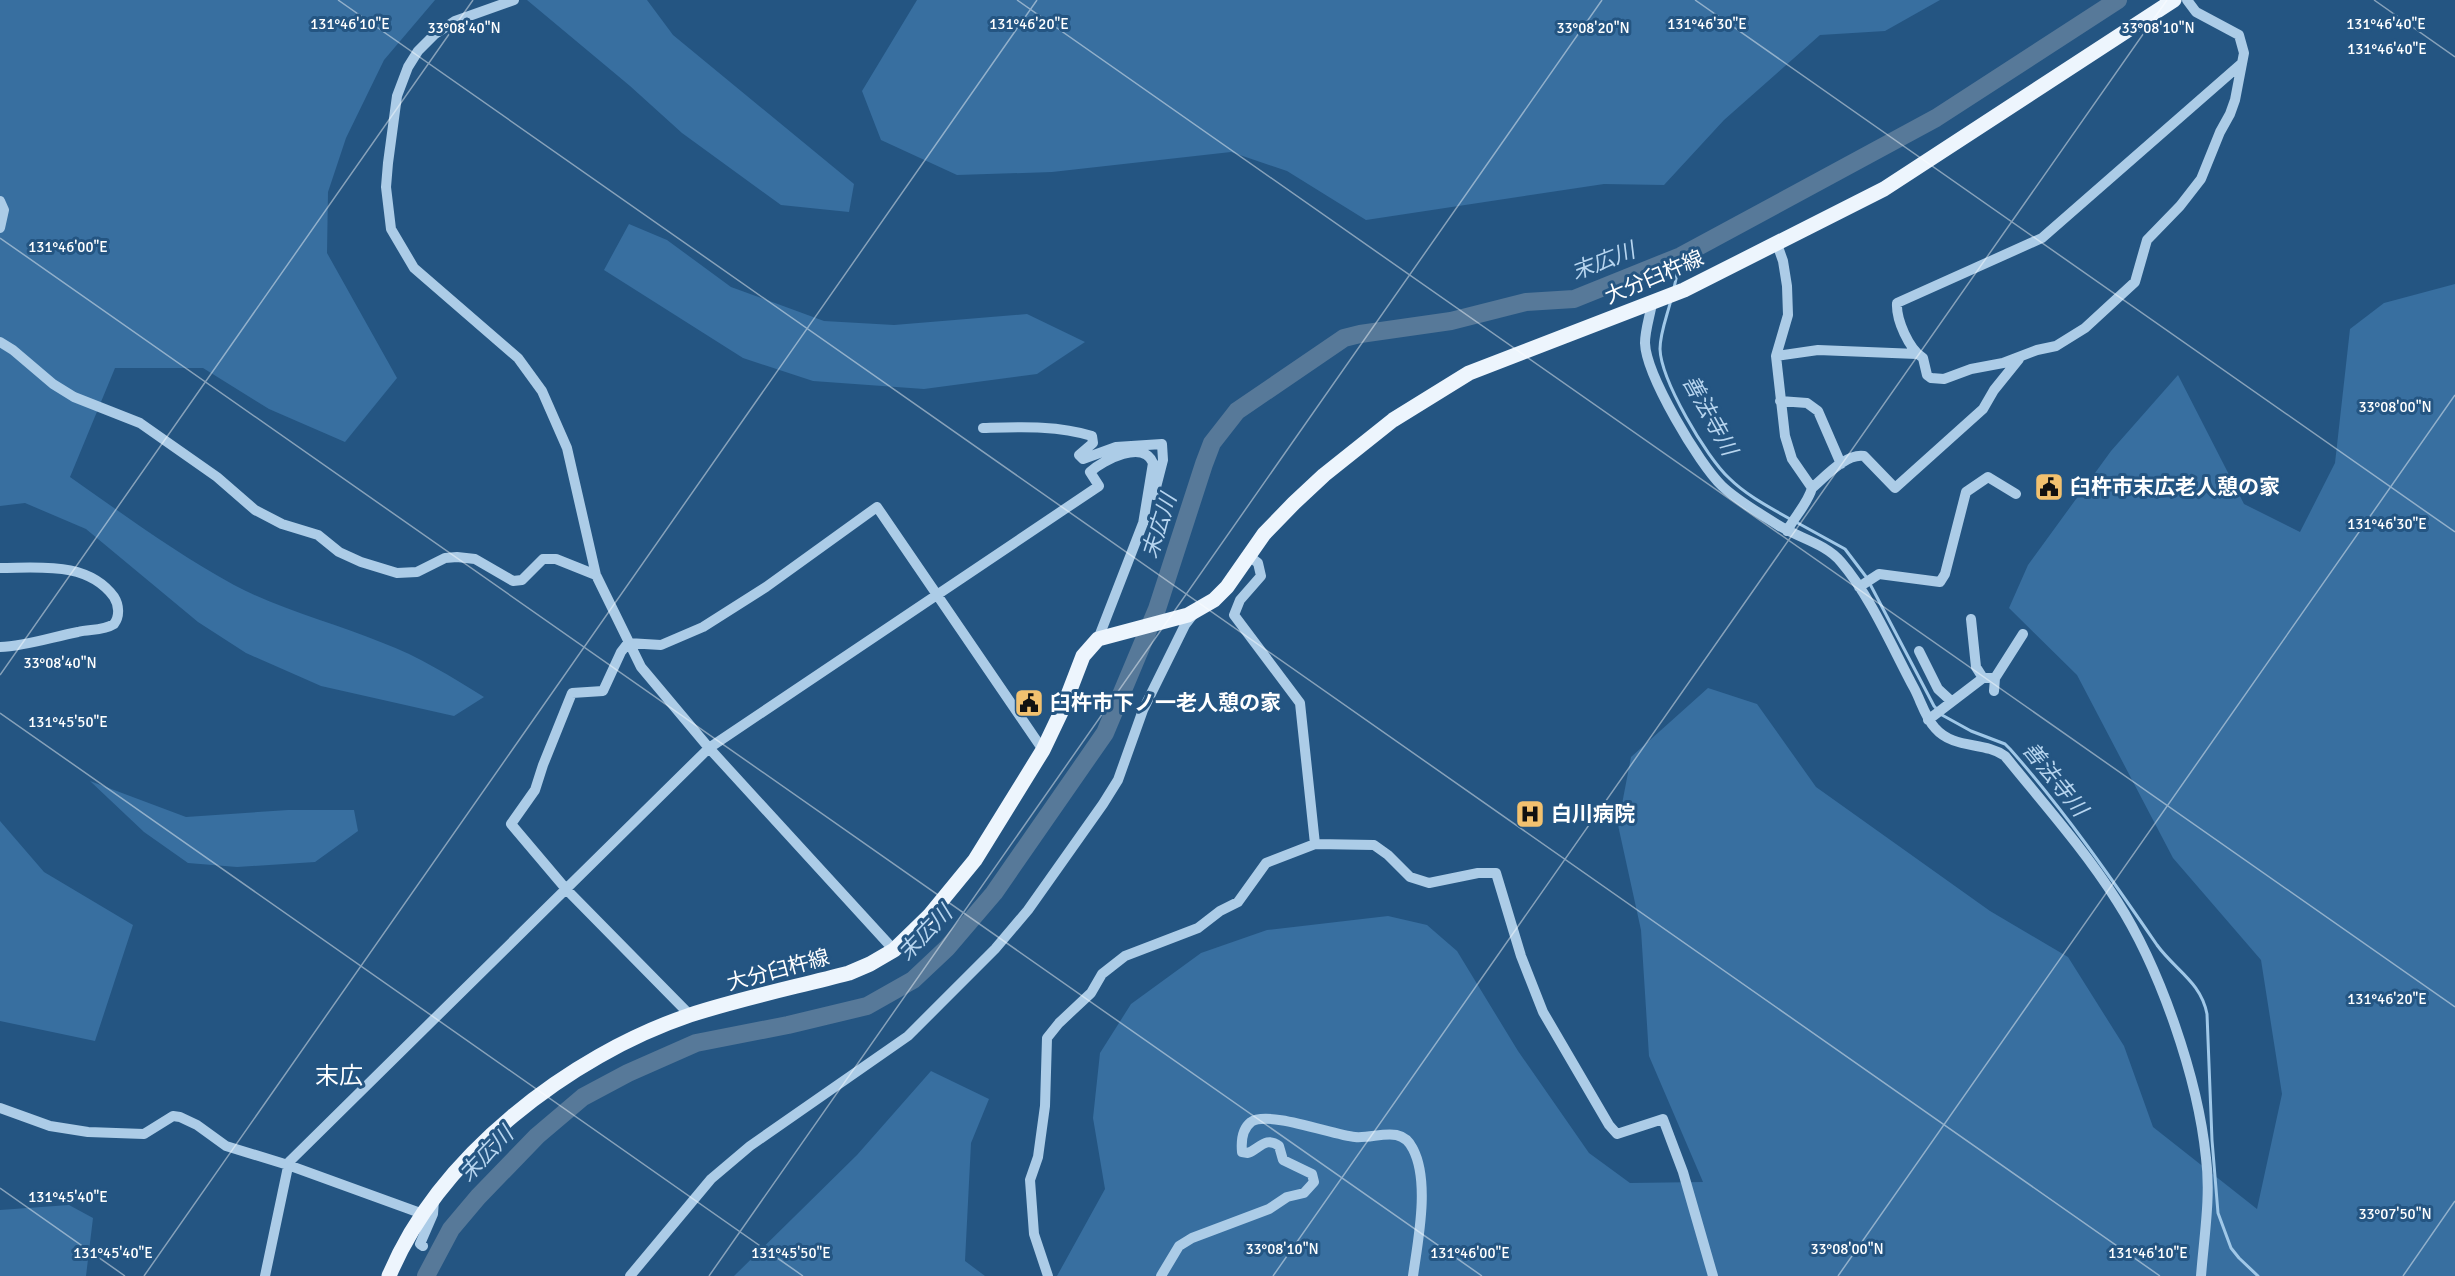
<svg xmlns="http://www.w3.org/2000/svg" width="2455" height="1276" font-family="Signika,'Noto Sans JP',sans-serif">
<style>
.green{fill:#386fa0}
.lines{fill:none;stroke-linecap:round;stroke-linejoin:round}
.stream{stroke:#a0c8e8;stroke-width:3}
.river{stroke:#577999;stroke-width:18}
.minor{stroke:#accce7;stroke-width:10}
.major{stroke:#edf5fd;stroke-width:15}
.ticks{fill:none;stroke:#fff;stroke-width:1.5;stroke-opacity:0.45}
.labels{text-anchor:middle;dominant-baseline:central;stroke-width:6;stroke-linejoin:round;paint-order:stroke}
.street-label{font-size:21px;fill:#fff;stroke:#245582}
.poi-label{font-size:21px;font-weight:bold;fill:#fff;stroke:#245582;text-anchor:start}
.water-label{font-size:22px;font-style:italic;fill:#b7d5ef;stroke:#245582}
.quarter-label{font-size:24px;fill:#fff;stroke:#245582}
.ticks-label{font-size:15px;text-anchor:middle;fill:#fff;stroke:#245582;stroke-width:6;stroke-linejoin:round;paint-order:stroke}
</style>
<rect width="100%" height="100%" fill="#245582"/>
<path class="green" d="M 0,0 L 435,0 L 384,60 L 346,138 L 328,192 L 327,253 L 397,378 L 345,442 L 269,409 L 203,368 L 115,368 L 70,477 C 123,514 177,554 234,585 C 281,610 334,623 383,643 C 418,656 452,677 484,697 L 454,716 L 321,686 L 246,653 L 198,622 L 86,529 L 25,503 L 0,506 Z
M 527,0 L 647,0 L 673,35 L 854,184 L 849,212 L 781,205 L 682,133 L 630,86 Z
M 917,0 L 1940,0 L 1885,31 L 1820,35 L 1724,120 L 1664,185 L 1604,184 L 1366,220 L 1287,171 L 1231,152 L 1052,172 L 957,175 L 881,140 L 862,91 Z
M 629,224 L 667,240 L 731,287 L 824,321 L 894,325 L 1027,314 L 1085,342 L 1037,374 L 924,389 L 813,381 L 743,358 L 604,270 Z
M 2455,284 L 2455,1276 L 1057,1276 L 1105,1189 L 1093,1118 L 1100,1053 L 1131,1004 L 1201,953 L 1267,930 L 1388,916 L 1427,925 L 1457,951 L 1518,1051 L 1589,1153 L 1630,1183 L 1703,1182 L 1649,1056 L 1641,930 L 1618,825 L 1631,757 L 1708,688 L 1757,704 L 1816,787 L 1990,911 L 2068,957 L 2124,1046 L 2153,1127 L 2257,1209 L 2282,1094 L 2261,960 L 2173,858 L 2077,675 L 2009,608 L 2028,565 L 2111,451 L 2178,375 L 2244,504 L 2300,532 L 2335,463 L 2350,329 L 2384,303 Z
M 90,781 L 186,817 L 288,810 L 354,810 L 358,831 L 315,862 L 237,867 L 188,863 L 144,832 Z
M 0,821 L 44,872 L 133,925 L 95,1041 L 0,1021 Z
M 931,1071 L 989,1099 L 971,1143 L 965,1261 L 985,1276 L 734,1276 L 857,1155 Z
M 69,1205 L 93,1218 L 86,1276 L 0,1276 L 0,1210 Z"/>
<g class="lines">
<path class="stream" d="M 1674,288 L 1681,256
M 1671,300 C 1667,316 1660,333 1660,349 C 1661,380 1706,457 1729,478 C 1746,495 1769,507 1790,519
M 1796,522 L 1845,549 L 1867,578
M 1870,584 L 1934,706 L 1942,715 L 1971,731 L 2005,744 L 2010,749 C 2064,810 2111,878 2157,945 C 2175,970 2201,982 2207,1014 L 2212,1140 L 2218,1213 L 2231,1248 L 2239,1258 L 2258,1276"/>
<path class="river" d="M 426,1276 L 451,1229 L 478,1197 L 537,1136 L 583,1097 L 628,1073 L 696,1043 L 788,1025 L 867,1006 L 913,980 L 947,948 L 994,893 L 1105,733 L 1157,609 L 1204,464 L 1212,443 L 1237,411 L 1344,338 L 1360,334 L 1451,321 L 1526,302 L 1574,299 L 1681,256 L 1936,118 L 2118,0"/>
<path class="minor" d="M 514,0 L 455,21 L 435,34 L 418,51 L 408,67 L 397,96 L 388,163 L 386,187 L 391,229 L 414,268 L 518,358 L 542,391 L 567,448 L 596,575 L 641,667 L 709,748 L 894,950
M 2187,0 L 2196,12 L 2239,35 L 2244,53 L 2235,100 L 2230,114 L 2220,132 L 2201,179 L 2180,206 L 2147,240 L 2135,282 L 2085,328 L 2056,346 L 2037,350 L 2003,363 L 1971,369 L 1944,379 L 1931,378 L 1927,375 L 1923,358 C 1909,349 1896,320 1897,303 L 2042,238 L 2241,64
M 0,201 L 4,210 L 0,228
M 1777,244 L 1783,261 L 1787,286 L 1788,315 L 1776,356 L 1785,436 L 1792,459 L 1812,488 C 1808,503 1795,516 1787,531
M 1652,303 C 1650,316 1645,330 1645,343 C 1646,375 1699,464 1722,486 C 1739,502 1760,513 1778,525 C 1798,538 1825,543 1841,562 C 1871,597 1892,647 1914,688 C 1921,701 1925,717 1935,728 C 1954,750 1984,741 2005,756 C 2043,803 2085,850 2117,901 C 2160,968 2198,1078 2206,1158 C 2211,1196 2204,1237 2201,1276
M 0,342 L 13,350 L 53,384 L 74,397 L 140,423 L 217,477 L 255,510 L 282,524 L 318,535 L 339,552 L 361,562 L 397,573 L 417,572 L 445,558 L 457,557 L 475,559 L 513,581 L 522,580 L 543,559 L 556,559 L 596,575
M 1776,356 L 1818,350 L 1917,354
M 1780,401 L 1807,403 L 1818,411 L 1841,464
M 983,428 C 1019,427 1057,425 1092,436 L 1093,443 L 1079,455 L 1083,459 L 1116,447 L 1162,444 L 1163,460 L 1154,495
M 1812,488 C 1825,477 1846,453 1864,456 L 1895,488 L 1983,409 L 1994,390 L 2019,359
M 1249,556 L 1258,563 L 1261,576 L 1240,600 L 1234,615 L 1300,703 L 1315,844
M 0,568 C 39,568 88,561 114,597 C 119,605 120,616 114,624 C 103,631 90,629 78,632 C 52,637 26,646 0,647
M 1859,587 L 1879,574 L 1940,582 L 1945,574 L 1966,492 L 1988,477 L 2016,494
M 1971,619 L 1976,667 L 1983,678
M 1098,639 L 1145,518
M 1919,651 L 1938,689 L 1951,701
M 1994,691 L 1995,678 L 2023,634
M 1928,720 L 1983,678 L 1995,678
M 690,1015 L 566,889 L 511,824 L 535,790 L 543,765 L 572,693 L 603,691 L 621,652 L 628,643 L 661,645 L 703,627 L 766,587 L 877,507 L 1043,750
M 0,1108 L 50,1126 L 88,1132 L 144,1134 L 173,1116 L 180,1117 L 197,1125 L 226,1146 L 288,1165 L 423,1214
M 423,1246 L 420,1244 L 433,1214 L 434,1200
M 265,1276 L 289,1162 L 709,748 L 1099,486 L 1090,472 C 1103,460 1144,439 1153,463 L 1143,524
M 630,1276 L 711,1179 L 750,1146 L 908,1036 L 995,949 L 1028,910 L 1103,804 L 1118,780 L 1143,710 L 1185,625 L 1195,612
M 1048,1276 L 1034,1234 L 1030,1180 L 1038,1157 L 1045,1106 L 1047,1038 L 1059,1023 L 1091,993 L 1102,974 L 1125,956 L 1198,928 L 1220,911 L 1238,902 L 1266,863 L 1315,844 L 1374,845 L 1388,855 L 1410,877 L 1429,883 L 1478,873 L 1496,873 L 1521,956 L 1543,1012 L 1609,1125 L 1617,1134 L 1663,1119 L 1683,1172 L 1713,1276
M 1161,1276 L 1179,1246 L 1192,1238 L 1269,1209 L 1287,1197 L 1304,1193 L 1314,1182 L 1312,1174 L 1283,1160 L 1279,1146 C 1266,1136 1260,1148 1248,1153 L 1242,1152 C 1241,1141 1242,1129 1251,1122 C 1268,1110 1333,1135 1355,1137 C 1376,1139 1401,1124 1413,1149 C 1430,1182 1418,1240 1413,1276"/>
<path class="major" d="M 389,1276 C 439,1156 569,1056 690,1015 C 742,998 796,987 849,973 L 870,964 L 894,950 L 929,916 L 975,860 L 1043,750 L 1063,708 L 1083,656 L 1098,639 L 1188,615 L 1214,600 L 1227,587 L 1264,534 L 1294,503 L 1324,475 L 1393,420 L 1469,373 L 1684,290 L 1884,189 L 2174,0"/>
</g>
<path class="ticks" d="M 338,0 L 2160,1276M 1017,0 L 2455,1007M 1695,0 L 2455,532M 2374,0 L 2455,57M 0,238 L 1482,1276M 0,675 L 473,0M 0,713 L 803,1276M 0,1188 L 125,1276M 144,1276 L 1037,0M 709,1276 L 1602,0M 1273,1276 L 2167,0M 1838,1276 L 2455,395M 2403,1276 L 2455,1201"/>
<defs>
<g id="civic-square" transform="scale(1.5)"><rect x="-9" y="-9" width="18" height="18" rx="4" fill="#f2c16f" stroke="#245582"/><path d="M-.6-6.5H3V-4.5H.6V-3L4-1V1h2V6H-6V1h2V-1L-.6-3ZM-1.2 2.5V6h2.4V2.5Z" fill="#111"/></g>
<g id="hospital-square" transform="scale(1.5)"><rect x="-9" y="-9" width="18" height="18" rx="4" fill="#f2c16f" stroke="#245582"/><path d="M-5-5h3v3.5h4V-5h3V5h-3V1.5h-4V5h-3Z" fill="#111"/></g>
</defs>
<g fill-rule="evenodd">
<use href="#civic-square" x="2049" y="487"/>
<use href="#civic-square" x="1029" y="703"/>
<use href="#hospital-square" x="1530" y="814"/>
</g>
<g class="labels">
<g class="street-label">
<text transform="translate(1654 277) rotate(-23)">大分臼杵線</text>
<text transform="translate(778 970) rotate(-15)">大分臼杵線</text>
</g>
<g class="poi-label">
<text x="2070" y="487">臼杵市末広老人憩の家</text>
<text x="1050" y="703">臼杵市下ノ一老人憩の家</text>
<text x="1551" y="814">白川病院</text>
</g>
<g class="water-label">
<text transform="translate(1603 261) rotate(-21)">末広川</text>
<text transform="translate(1710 415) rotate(61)">善法寺川</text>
<text transform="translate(1159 526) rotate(-72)">末広川</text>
<text transform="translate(2055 779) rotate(51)">善法寺川</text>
<text transform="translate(925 933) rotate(-46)">末広川</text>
<text transform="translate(486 1154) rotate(-46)">末広川</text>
</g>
<g class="quarter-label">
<text x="339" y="1076">末広</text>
</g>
</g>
<g class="ticks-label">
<text x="1707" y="29">131°46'30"E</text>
<text x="350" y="29">131°46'10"E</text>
<text x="1029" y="29">131°46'20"E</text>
<text x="2386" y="29">131°46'40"E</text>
<text x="464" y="33">33°08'40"N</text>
<text x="1593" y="33">33°08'20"N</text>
<text x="2158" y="33">33°08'10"N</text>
<text x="2387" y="54">131°46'40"E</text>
<text x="68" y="252">131°46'00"E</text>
<text x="2395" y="412">33°08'00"N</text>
<text x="2387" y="529">131°46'30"E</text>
<text x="60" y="668">33°08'40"N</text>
<text x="68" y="727">131°45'50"E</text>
<text x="2387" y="1004">131°46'20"E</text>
<text x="68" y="1202">131°45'40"E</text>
<text x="2395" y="1219">33°07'50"N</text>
<text x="1282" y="1254">33°08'10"N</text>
<text x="1847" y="1254">33°08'00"N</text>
<text x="113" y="1258">131°45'40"E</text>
<text x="791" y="1258">131°45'50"E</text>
<text x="1470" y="1258">131°46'00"E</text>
<text x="2148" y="1258">131°46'10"E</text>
</g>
</svg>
